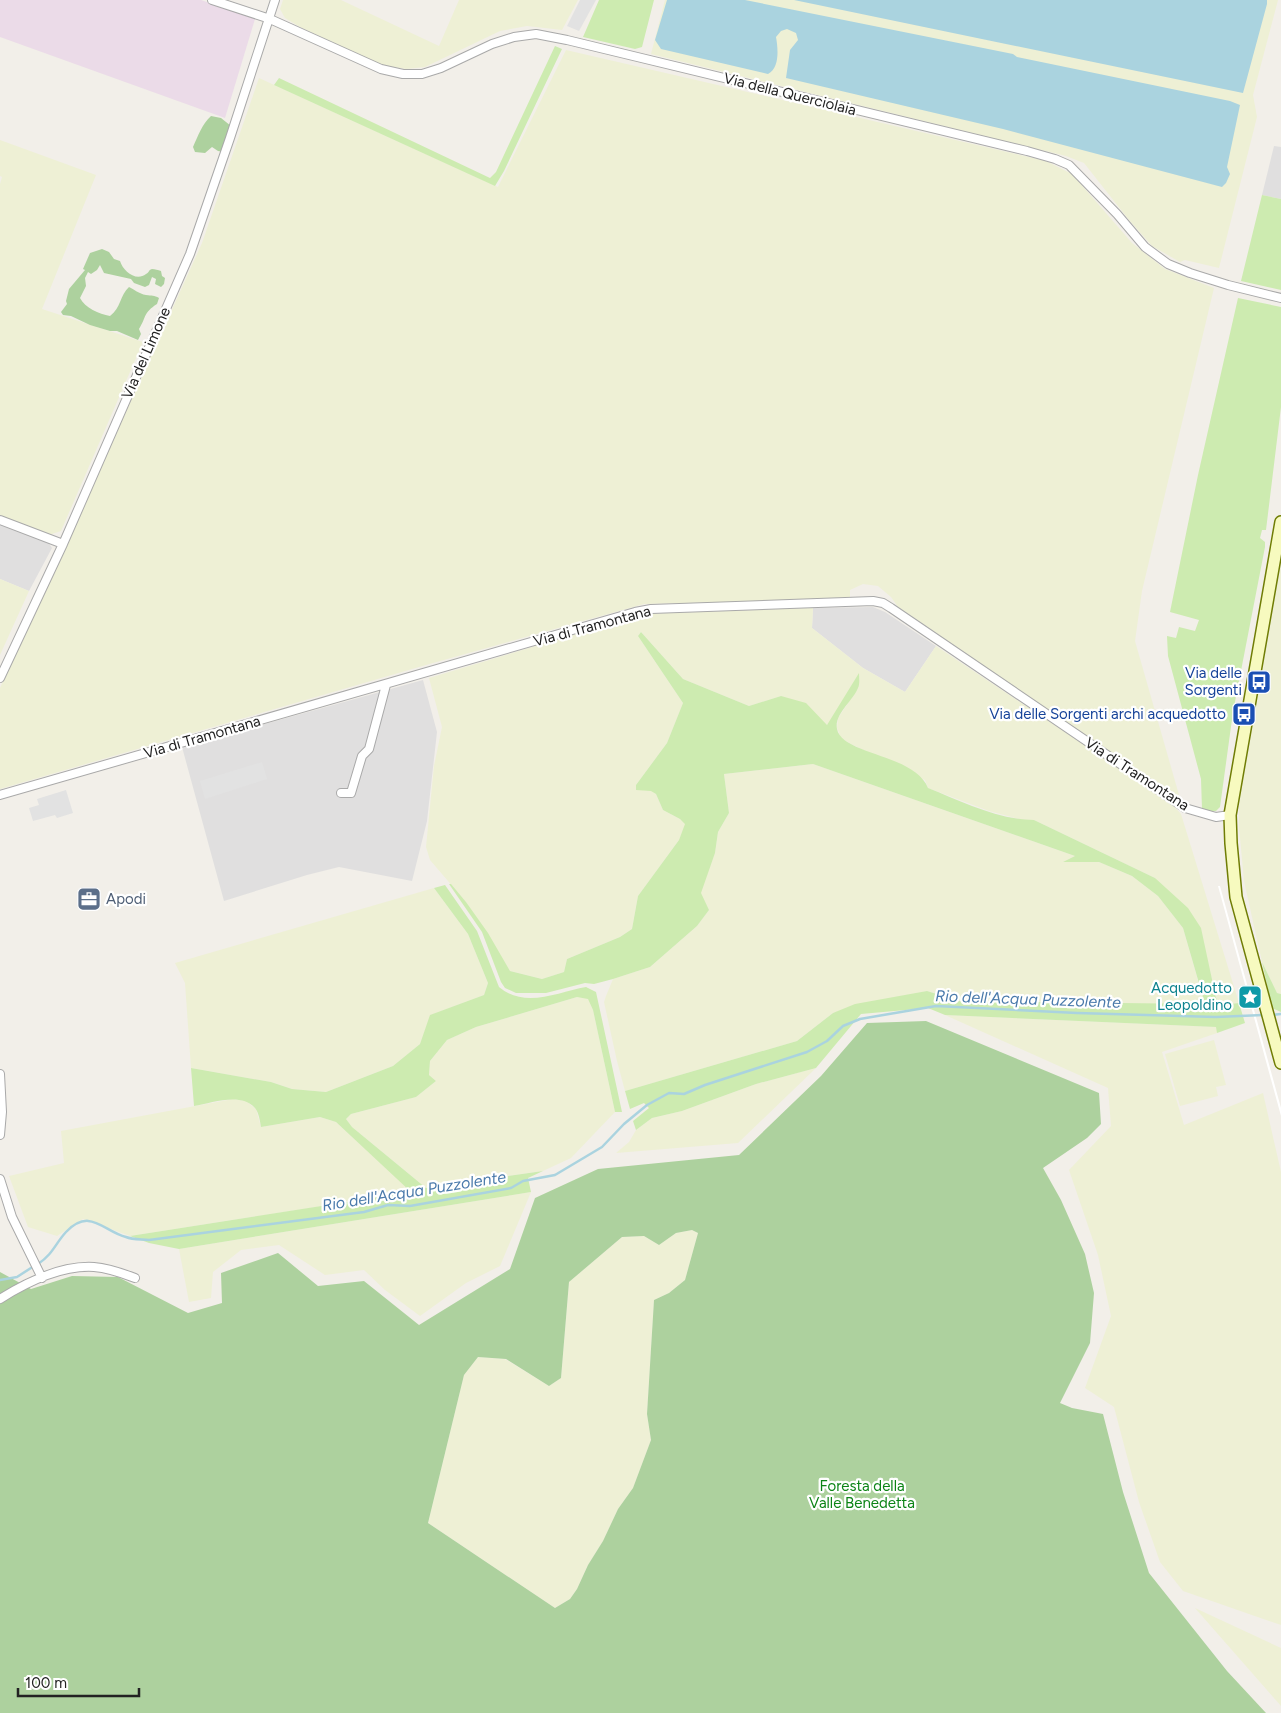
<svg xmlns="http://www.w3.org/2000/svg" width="1281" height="1713" font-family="Figtree,sans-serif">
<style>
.residential{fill:#e0dfdf}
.industrial{fill:#ebdbe8}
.farmland{fill:#eef0d5}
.grass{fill:#cdebb0}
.forest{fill:#add19e;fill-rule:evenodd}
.parking{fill:#e2e2e2}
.water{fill:#aad3df}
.pier{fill:#fff}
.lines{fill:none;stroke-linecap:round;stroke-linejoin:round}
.stream{stroke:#aad3df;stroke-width:2.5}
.minor-casing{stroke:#a9a9a9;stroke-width:10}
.secondary-casing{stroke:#707d05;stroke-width:14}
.minor{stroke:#fff;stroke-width:8}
.secondary{stroke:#f7fabf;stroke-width:11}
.labels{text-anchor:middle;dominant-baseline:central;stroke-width:4.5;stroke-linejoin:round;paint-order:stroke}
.street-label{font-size:15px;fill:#222;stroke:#fff}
.transit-label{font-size:15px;fill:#164399;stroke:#fff;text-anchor:end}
.service-label{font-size:15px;fill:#4e5e75;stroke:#fff;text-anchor:start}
.culture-label{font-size:15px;fill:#0d838f;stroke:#fff;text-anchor:end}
.park-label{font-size:15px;fill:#0c8416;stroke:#fff}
.water-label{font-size:16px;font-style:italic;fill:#4a7aab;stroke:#fff}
</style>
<rect width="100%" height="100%" fill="#f2efe9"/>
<path class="residential" d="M 1274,146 L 1281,147 L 1281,199 L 1262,195 Z
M 0,523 L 48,542 L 52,548 L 29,591 L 0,579 Z
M 873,607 L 885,612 L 936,646 L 905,692 L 863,668 L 812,628 L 813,608 Z
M 423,680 L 437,732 L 427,821 L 412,881 L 339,867 L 307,875 L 224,901 L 182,747 Z"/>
<path class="industrial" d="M 0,0 L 201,0 L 255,19 L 225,118 L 0,37 Z"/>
<path class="farmland" d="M 283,0 L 341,0 L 439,46 L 459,0 L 578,0 L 562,30 L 527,26 L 500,31 L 425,67 L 406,69 L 381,65 L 300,27 L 285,18 L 280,9 Z
M 665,0 L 1278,0 L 1253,95 L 1257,117 L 1219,268 L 1185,260 L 1180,262 L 1152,246 L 1129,220 L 1084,163 L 1066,156 L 651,54 Z
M 566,50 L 1046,161 L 1072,174 L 1132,243 L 1165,269 L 1214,288 L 1142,591 L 1135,641 L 1179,795 L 1176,797 L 898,607 L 891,597 L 878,586 L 863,584 L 850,590 L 850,599 L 644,604 L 426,665 L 0,789 L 0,688 L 51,578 L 202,243 L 259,78 L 498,187 Z
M 0,140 L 96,175 L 42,309 L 143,342 L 61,531 L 49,535 L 0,515 L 0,184 L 2,177 L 0,176 Z
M 1281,553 L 1281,994 L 1277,993 L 1273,986 L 1262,962 L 1244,881 L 1239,827 L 1239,783 L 1259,688 Z
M 0,579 L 29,591 L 0,655 Z
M 813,608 L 812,628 L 863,668 L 905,692 L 936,646 L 1170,802 L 1181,814 L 1239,1003 L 1221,1005 L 1216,998 L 1210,971 L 1155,878 L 1034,820 L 1023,820 L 989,811 L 928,788 L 925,780 L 851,744 L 841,738 L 837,728 L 838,718 L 859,687 L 827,725 L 781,696 L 749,706 L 683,679 L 641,632 L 638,636 L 683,703 L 667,743 L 636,785 L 636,790 L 651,790 L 656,794 L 663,810 L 680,819 L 686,824 L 679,840 L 638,896 L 632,929 L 620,937 L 567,959 L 564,972 L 542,979 L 510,971 L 466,902 L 430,860 L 426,847 L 434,766 L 442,727 L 429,678 L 642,614 Z
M 813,764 L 1075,856 L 1064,862 L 1099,862 L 1132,876 L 1158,896 L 1183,928 L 1205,1005 L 959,1001 L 927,991 L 833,1013 L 797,1041 L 625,1091 L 617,1061 L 604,1002 L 606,996 L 613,979 L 650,967 L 697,926 L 709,910 L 700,893 L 715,853 L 718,832 L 729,813 L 724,774 Z
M 434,888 L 468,934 L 488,983 L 484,995 L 431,1015 L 420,1044 L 393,1066 L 326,1092 L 292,1089 L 271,1082 L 191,1068 L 185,983 L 175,963 Z
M 577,997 L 588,998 L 593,1010 L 615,1112 L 571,1158 L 543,1171 L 426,1188 L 352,1127 L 346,1119 L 351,1114 L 416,1097 L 436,1081 L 429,1075 L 430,1061 L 447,1040 L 476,1027 Z
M 945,1015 L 1217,1027 L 1217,1033 L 1162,1052 L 1184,1125 L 1263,1093 L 1281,1172 L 1281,1625 L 1183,1591 L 1160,1562 L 1139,1502 L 1114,1407 L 1085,1388 L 1111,1316 L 1098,1255 L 1069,1170 L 1111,1126 L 1108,1088 Z
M 1214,1040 L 1226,1085 L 1216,1087 L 1218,1096 L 1180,1106 L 1165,1054 Z
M 816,1068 L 738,1143 L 616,1153 L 629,1142 L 636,1130 L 652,1118 L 682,1111 L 756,1084 Z
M 233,1099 L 246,1101 L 256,1109 L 261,1127 L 320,1117 L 336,1122 L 412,1192 L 130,1236 L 83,1219 L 57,1236 L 28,1227 L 9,1176 L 64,1163 L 61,1131 Z
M 531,1192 L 500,1266 L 466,1283 L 420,1316 L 385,1290 L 364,1270 L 325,1275 L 279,1245 L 241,1250 L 213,1272 L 211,1298 L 189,1302 L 179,1249 Z
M 692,1230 L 698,1233 L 685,1280 L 669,1293 L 654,1300 L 647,1414 L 651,1440 L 633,1488 L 618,1509 L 603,1541 L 588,1565 L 577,1589 L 570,1599 L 555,1608 L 428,1523 L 464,1375 L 478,1357 L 505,1359 L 549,1386 L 561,1378 L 569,1282 L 622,1237 L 644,1236 L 659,1245 L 676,1233 Z
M 1195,1608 L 1281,1648 L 1281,1706 Z"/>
<path class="grass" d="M 599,0 L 654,0 L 642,47 L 635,49 L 583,37 Z
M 555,46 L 562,49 L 504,171 L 495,186 L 274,85 L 279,78 L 490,178 L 496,172 Z
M 1262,195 L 1281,199 L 1281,290 L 1241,281 Z
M 1238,298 L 1281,307 L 1281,407 L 1266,530 L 1262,530 L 1260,538 L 1265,542 L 1265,547 L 1233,712 L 1220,807 L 1216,811 L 1208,811 L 1202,809 L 1201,779 L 1168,656 L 1167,636 L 1176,638 L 1179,627 L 1195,631 L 1199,620 L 1170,612 L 1198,475 Z
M 641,632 L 683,679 L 749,706 L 781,696 L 806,703 L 827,725 L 859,673 C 859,678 860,684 858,688 C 853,701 834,714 837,729 C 842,755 915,754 928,788 C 961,801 998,820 1034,820 L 1155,878 L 1188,908 L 1201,928 L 1216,998 L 1221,1005 L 1239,1003 L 1245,1023 L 1217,1033 L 1216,1027 L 945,1015 L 928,1008 L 861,1014 L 816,1068 L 756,1084 L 682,1111 L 652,1118 L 636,1130 L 633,1121 L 649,1108 L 644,1103 L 630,1109 L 625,1091 L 797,1041 L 833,1013 L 855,1004 L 927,991 L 959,1001 L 1205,1004 L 1183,928 L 1158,896 L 1132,876 L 1099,862 L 1063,862 L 1075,856 L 813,764 L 724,774 L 729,813 L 718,832 L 715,853 L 701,893 L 709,910 L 697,926 L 650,967 L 613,979 L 594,984 L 585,983 L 546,993 L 516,993 L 505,988 L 501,982 L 482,932 L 449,884 L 451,884 L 466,902 L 488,933 L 510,971 L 542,979 L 564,972 L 567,959 L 620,937 L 632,929 L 638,896 L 679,840 L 685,824 L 680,819 L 663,810 L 656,794 L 651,791 L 636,790 L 636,785 L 667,743 L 683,703 L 638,636 Z
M 445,885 L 477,931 L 499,987 C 525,1009 558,992 586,987 L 596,992 L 622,1112 L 615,1112 L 593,1010 L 588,999 L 577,997 L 476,1027 L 447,1040 L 430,1061 L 429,1075 L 436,1081 L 416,1097 L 351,1114 L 346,1119 L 352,1127 L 426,1188 L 543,1171 L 528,1178 L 531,1192 L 179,1249 L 149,1243 L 130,1236 L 411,1192 L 336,1122 L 320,1117 L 261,1127 C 260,1121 259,1113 255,1108 C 241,1092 212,1103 194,1106 L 191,1068 L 271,1082 L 292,1089 L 326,1092 L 393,1066 L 420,1044 L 430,1015 L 484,995 L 488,983 L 468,934 L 434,888 Z
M 1262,962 L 1277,993 L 1281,994 L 1281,1012 L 1272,1008 Z"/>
<path class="forest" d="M 211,116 L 221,118 L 231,126 L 223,152 L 218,151 L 212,147 L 205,153 L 195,152 L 193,147 C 198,136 202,124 211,116 Z
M 102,249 L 109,252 L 114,259 L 120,261 C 123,271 136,282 146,274 C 150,272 148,270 152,269 C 155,269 158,270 161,271 L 162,276 L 165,278 L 164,284 L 161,287 L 155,284 L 156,279 L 152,277 L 149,285 L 145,287 L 134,283 L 131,279 L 104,273 L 100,265 L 97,270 L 91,274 L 88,272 L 85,278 L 86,286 L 80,298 C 85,308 99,314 110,316 C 121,308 120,295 129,287 C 134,289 139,294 146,295 C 152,296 154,295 159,298 L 157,304 C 143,313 147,316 139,329 L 141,334 L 138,340 L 117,331 L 110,331 L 90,325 L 71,316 L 63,315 L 61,312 L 67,304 L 66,301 L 69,289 L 85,270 L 83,269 L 90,253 Z
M 926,1021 L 1099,1093 L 1101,1124 L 1087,1138 L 1043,1168 L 1061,1200 L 1085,1254 L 1094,1293 L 1090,1343 L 1060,1403 L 1072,1408 L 1103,1414 L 1123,1492 L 1149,1573 L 1227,1671 L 1266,1713 L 0,1713 L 0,1272 L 31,1289 L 72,1276 L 118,1277 L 188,1313 L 222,1303 L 221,1273 L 278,1253 L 318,1286 L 364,1281 L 419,1325 L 510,1269 L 535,1198 L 598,1169 L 739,1155 L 821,1076 L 867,1023 ZM 692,1230 L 698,1233 L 685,1280 L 669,1293 L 654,1300 L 647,1414 L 651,1440 L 633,1488 L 618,1509 L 603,1541 L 588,1565 L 577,1589 L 570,1599 L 555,1608 L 428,1523 L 464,1375 L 478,1357 L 506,1359 L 549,1386 L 561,1378 L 569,1282 L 622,1237 L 644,1236 L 659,1245 L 676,1233 Z"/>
<path class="parking" d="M 580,0 L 596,0 L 579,31 L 567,26 Z
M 262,762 L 267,779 L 205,799 L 200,781 Z
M 66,790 L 73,813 L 57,818 L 55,815 L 33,821 L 29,808 L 39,805 L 37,799 Z"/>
<path class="water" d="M 667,0 L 745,0 L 1013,54 L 1017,57 L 1230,101 L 1240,105 L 1227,167 L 1230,174 L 1226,183 L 1222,187 L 1003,129 L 786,78 L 790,50 L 798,40 L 796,33 L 787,29 L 781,31 L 776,37 C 778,48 780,68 768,74 L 661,49 L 655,40 Z
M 794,0 L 1267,0 L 1267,4 L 1243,93 Z"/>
<path class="pier" d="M 1218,886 L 1220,886 L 1281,1108 L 1281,1116 Z"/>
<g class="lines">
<path class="stream" d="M 1271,1015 L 1281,1014
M 38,1264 C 53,1254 55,1244 66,1232 C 90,1207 103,1231 126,1237 C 133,1240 142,1239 149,1240 L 364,1212 L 388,1205 L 410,1206 L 511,1188 L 523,1181 L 555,1175 L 602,1147 L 624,1124 L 647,1105 L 669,1093 L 684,1094 L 705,1085 L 807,1052 L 827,1041 L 843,1026 L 860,1019 L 936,1006 L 1077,1013 L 1216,1017 L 1263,1015
M 0,1280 L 17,1277 L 34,1266"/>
<g class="minor-casing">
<path id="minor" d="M 212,0 L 270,19 L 381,69 L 403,74 L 422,74 L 441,68 L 492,44 L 514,37 L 536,34 L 567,40 L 1027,151 L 1055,159 L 1069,165 L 1117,214 L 1145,247 L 1168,264 L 1190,273 L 1228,285 L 1281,298
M 0,520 L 63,544
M 0,678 L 63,544 L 190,254 L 230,138 L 275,0
M 341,793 L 351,793 L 362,756 L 369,749 L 386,685
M 0,795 L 635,612 L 651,609 L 873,601 L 883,603 L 891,608 L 1185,808 L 1216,817 L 1230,815
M 0,1074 L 2,1112 L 0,1135
M 0,1179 L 12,1217 L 42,1278
M 0,1299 C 27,1282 61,1265 94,1267 C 108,1268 122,1273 135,1278"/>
</g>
<g class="secondary-casing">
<path id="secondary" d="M 1281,522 L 1230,815 L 1231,843 L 1236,897 L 1281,1063"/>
</g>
<use href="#minor" class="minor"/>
<use href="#secondary" class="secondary"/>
</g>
<defs>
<g id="bus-square" transform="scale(1.25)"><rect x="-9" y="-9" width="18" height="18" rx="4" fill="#1a4fb4" stroke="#fff"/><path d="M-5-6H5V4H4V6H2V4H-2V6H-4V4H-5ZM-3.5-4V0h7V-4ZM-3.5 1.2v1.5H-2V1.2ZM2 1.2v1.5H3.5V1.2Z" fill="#fff"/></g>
<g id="office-square" transform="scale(1.25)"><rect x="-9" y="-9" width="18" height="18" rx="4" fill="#5c6f8a" stroke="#fff"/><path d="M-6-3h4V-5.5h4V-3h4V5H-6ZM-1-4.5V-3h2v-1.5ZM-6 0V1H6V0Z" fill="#fff"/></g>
<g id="sight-square" transform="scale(1.25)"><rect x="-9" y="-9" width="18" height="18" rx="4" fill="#0f9aa8" stroke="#fff"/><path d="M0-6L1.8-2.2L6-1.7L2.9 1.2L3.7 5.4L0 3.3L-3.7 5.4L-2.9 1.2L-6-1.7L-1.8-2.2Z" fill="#fff"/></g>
</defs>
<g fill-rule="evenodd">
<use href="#bus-square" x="1259" y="682"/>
<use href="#bus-square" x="1244" y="714"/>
<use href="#office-square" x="89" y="899"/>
<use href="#sight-square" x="1250" y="997"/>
</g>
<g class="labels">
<g class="street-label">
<text transform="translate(790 94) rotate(14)">Via della Querciolaia</text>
<text transform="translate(146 353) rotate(-66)">Via del Limone</text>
<text transform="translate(592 626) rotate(-15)">Via di Tramontana</text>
<text transform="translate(202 737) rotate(-16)">Via di Tramontana</text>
<text transform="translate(1137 774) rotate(33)">Via di Tramontana</text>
</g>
<g class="transit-label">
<text x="1242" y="673">Via delle<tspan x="1242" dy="17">Sorgenti</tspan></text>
<text x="1226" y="714">Via delle Sorgenti archi acquedotto</text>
</g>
<g class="service-label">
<text x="106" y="899">Apodi</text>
</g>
<g class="culture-label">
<text x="1232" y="988">Acquedotto<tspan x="1232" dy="17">Leopoldino</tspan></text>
</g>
<g class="park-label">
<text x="862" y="1486">Foresta della<tspan x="862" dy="17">Valle Benedetta</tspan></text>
</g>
<g class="water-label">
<text transform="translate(1028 999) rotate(2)">Rio dell'Acqua Puzzolente</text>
<text transform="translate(414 1191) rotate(-9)">Rio dell'Acqua Puzzolente</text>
</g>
</g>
<path d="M18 1688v8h121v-8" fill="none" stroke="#222222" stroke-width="2.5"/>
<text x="25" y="1688" font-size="15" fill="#222222" stroke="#ffffff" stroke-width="4" paint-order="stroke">100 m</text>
</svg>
